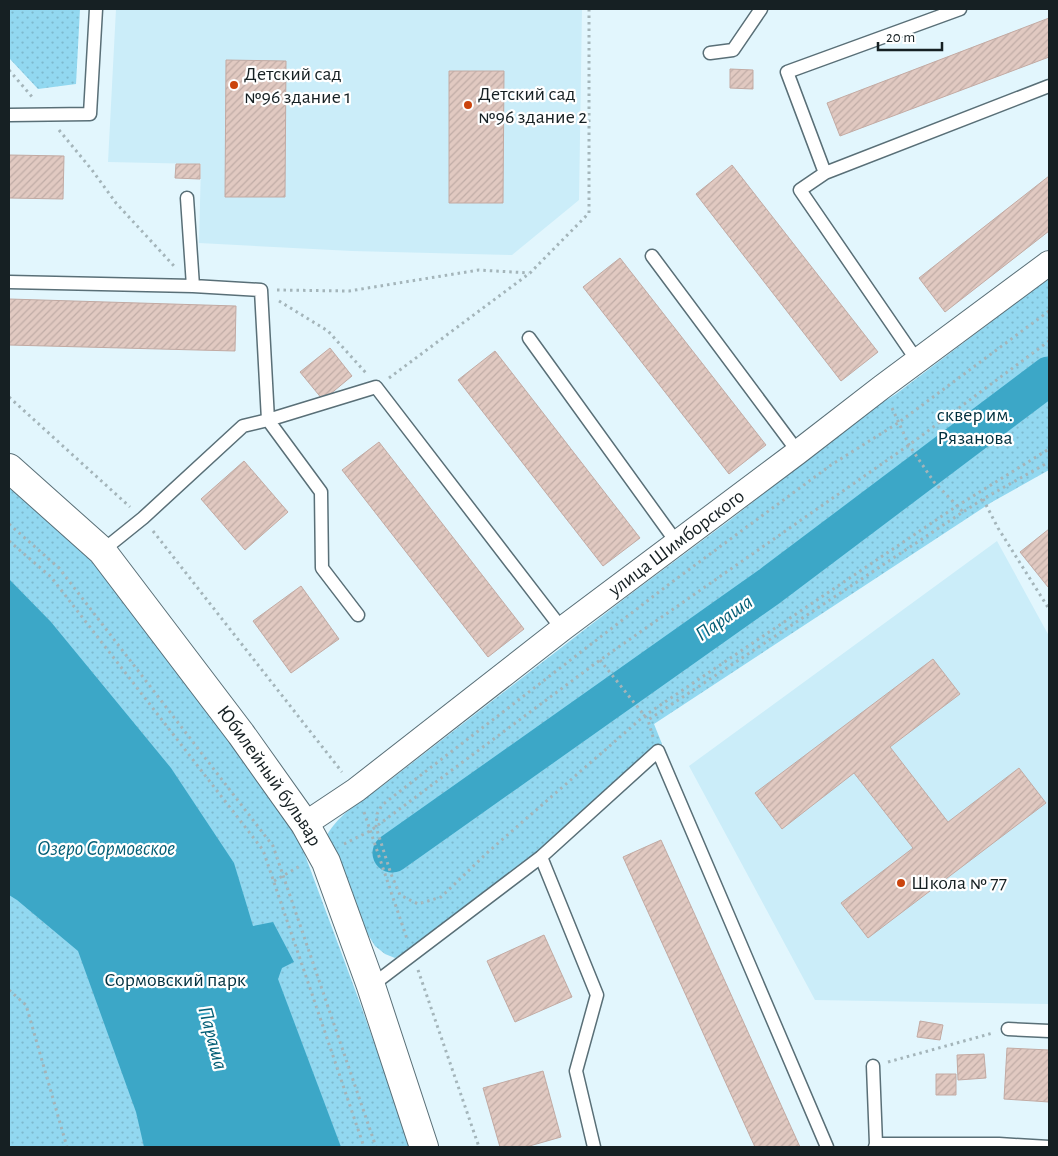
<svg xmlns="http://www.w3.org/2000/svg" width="1058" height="1156" font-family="'Alegreya Sans',sans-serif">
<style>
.built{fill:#cbedf9}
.park{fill:url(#park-dots)}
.water{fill:#3ca7c7}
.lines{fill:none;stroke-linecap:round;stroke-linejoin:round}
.river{stroke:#3ca7c7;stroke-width:39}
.building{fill:url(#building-hatch);stroke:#c2aaa3}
.lane-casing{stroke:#596f77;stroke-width:15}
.street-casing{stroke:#596f77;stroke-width:26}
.secondary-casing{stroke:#596f77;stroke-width:30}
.path{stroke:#a4b5ba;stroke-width:3;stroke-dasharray:2.5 4;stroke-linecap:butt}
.lane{stroke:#fff;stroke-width:12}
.street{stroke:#fff;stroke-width:24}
.secondary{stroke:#fff;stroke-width:28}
.path-bridge{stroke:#a4b5ba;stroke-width:3;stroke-dasharray:2.5 4;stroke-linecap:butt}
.poi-dot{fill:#cb440d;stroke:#fff;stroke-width:2}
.labels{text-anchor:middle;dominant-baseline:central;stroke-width:4.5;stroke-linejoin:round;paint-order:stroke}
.poi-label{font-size:20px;fill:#162023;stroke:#fff;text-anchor:start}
.park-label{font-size:20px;fill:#00303e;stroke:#fff}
.street-label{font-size:20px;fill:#162023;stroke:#fff}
.water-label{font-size:21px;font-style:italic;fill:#055f76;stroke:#fff}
</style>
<defs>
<pattern id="park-dots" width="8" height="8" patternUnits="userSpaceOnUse" patternTransform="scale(1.25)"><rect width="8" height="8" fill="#92d8f0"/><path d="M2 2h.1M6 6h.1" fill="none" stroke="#7db9ce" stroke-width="1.8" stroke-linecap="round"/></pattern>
<pattern id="building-hatch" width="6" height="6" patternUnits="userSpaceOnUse" patternTransform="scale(1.25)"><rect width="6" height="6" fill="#e1c9c1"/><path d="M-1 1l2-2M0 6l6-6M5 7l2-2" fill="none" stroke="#c0aca6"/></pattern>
</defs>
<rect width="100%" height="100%" fill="#e2f6fd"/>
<path class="built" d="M 116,9 L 582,9 L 579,200 L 512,255 L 352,251 L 199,243 L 201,164 L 108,162 Z
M 997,541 L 1049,636 L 1049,1004 L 815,1000 L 689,766 Z"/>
<path class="park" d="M 9,9 L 80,9 L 76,84 L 38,89 L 9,58 Z
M 1049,278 L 1049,470 L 992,502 L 654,724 L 662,744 L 538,851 L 406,952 L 395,958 L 385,954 L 375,946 L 365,930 L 340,871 L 327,835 C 340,813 360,802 381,787 L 632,593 L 730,520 L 870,410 L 896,394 Z
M 9,484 L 43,514 L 115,584 L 246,755 L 299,839 L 360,1003 L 411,1147 L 9,1147 Z"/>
<path class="water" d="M 9,579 L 51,622 L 171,768 L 234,863 L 253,926 L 273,922 L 294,962 L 282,968 L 278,979 L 341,1147 L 144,1147 L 136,1112 L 78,951 L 17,900 L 9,895 Z"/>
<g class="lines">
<path class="river" d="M 392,853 L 770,586 L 1049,376"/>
</g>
<path class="building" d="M 1049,18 L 1049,57 L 840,136 L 827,103 Z
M 226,60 L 286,61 L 285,197 L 225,197 Z
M 730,69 L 753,70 L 753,89 L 730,88 Z
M 449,71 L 504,71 L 503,203 L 449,203 Z
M 9,155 L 64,156 L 63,199 L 9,198 Z
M 176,164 L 200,164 L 200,179 L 175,178 Z
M 732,165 L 878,352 L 841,381 L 696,194 Z
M 1049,176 L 1049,231 L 945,312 L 919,278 Z
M 620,258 L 766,445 L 729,474 L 583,287 Z
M 9,299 L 236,306 L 235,351 L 9,345 Z
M 330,348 L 352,376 L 323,400 L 300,372 Z
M 495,351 L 640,538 L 603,566 L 458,380 Z
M 379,442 L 524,629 L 488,657 L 342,470 Z
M 244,461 L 288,512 L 245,550 L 201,499 Z
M 1049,529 L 1049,586 L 1048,587 L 1020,552 Z
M 301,586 L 339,639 L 291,673 L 253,621 Z
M 933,659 L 960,694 L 890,747 L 948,822 L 1019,768 L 1046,803 L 868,938 L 841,903 L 913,848 L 854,773 L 782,829 L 755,793 Z
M 661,840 L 800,1147 L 755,1147 L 623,857 Z
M 544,935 L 572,997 L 515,1022 L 487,961 Z
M 920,1021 L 943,1025 L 940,1040 L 917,1037 Z
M 1007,1048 L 1049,1050 L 1049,1102 L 1004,1099 Z
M 984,1054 L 986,1078 L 958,1080 L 957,1055 Z
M 543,1071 L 561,1137 L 526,1147 L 500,1147 L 483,1088 Z
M 936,1074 L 956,1074 L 956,1095 L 936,1095 Z"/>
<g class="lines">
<g class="lane-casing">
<path id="lane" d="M 710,53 L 733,50 L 761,9
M 9,115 L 90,114 L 96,9
M 825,173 L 1049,86
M 187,198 L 193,286
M 652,256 L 798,452
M 9,282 L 193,286 L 261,290 L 268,420 L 321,492 L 322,568 L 358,615
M 529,338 L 677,543
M 918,362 L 800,190 L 825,173 L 787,72 L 960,9
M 102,551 L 143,518 L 243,426 L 268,420 L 376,387 L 562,629
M 541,857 L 597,995 L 576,1071 L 594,1147
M 371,986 L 541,857 L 658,751 L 827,1147
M 1008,1029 L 1049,1031
M 873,1066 L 876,1144
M 875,1147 L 876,1144 L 999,1144 L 1049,1147"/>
</g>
<g class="street-casing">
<g id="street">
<path id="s1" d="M 305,824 L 356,790 L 562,629 L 798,452 L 882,387 L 1049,263"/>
</g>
</g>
<g class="secondary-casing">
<g id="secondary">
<path id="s2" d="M 9,468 L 102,551 L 241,734 L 305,824 L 326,862 L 371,986 L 424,1147"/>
</g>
</g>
<path class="path" d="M 9,70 L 33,98
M 59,130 L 92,170 L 116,203 L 174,266
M 277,290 L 349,291 L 479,270 L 529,273
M 279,301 L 328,331 L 366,373
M 1049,311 L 898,423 L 831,465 L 668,585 L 382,805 L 377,814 L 376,827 L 391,874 L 400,895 L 418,904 L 441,897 L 488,852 L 644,716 L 957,506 L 1049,449
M 389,378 L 530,273 L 589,213 L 589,9
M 9,397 L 130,507
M 892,408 L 909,445 L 934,482 L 963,512
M 983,499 L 998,528 L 1049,609
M 9,524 L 59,568 L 273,846 L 376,1147
M 153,531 L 342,772
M 9,541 L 51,577 L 263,850 L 364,1147
M 653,737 L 648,720 L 963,512 L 983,499 L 1049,462
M 364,812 L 407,939
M 344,844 L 370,831 L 600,660 L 909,445 L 1049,341
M 274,881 L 300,866
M 418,970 L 479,1147
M 9,990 L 26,1005 L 67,1147
M 888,1062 L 993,1033"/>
<use href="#lane" class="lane"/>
<use href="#street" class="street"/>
<use href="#secondary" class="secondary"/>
<path class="path-bridge" d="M 600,660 L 648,720"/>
</g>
<g class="poi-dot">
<circle cx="234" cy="85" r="5"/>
<circle cx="468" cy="105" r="5"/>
<circle cx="901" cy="883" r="5"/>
</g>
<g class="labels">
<g class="poi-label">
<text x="244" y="74">Детский сад<tspan x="244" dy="23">№96 здание 1</tspan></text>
<text x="478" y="94">Детский сад<tspan x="478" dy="23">№96 здание 2</tspan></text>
<text x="911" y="883">Школа № 77</text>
</g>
<g class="park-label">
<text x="975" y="415">сквер им.<tspan x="975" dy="23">Рязанова</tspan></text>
<text x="175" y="980">Сормовский парк</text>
</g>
<g class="street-label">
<text stroke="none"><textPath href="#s1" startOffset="466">улица Шимборского</textPath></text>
<text stroke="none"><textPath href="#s2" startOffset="405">Юбилейный бульвар</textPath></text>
</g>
<g class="water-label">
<text transform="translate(724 618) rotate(-35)">Параша</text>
<text x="106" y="848">Озеро Сормовское</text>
<text transform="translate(213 1038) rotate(75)">Параша</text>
</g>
</g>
<rect width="1058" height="1156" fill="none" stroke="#162023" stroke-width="20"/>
<path d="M878 42v8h64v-8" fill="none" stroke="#162023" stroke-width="2.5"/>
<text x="886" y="42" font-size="15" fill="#162023" stroke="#ffffff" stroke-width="4" paint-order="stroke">20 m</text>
</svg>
